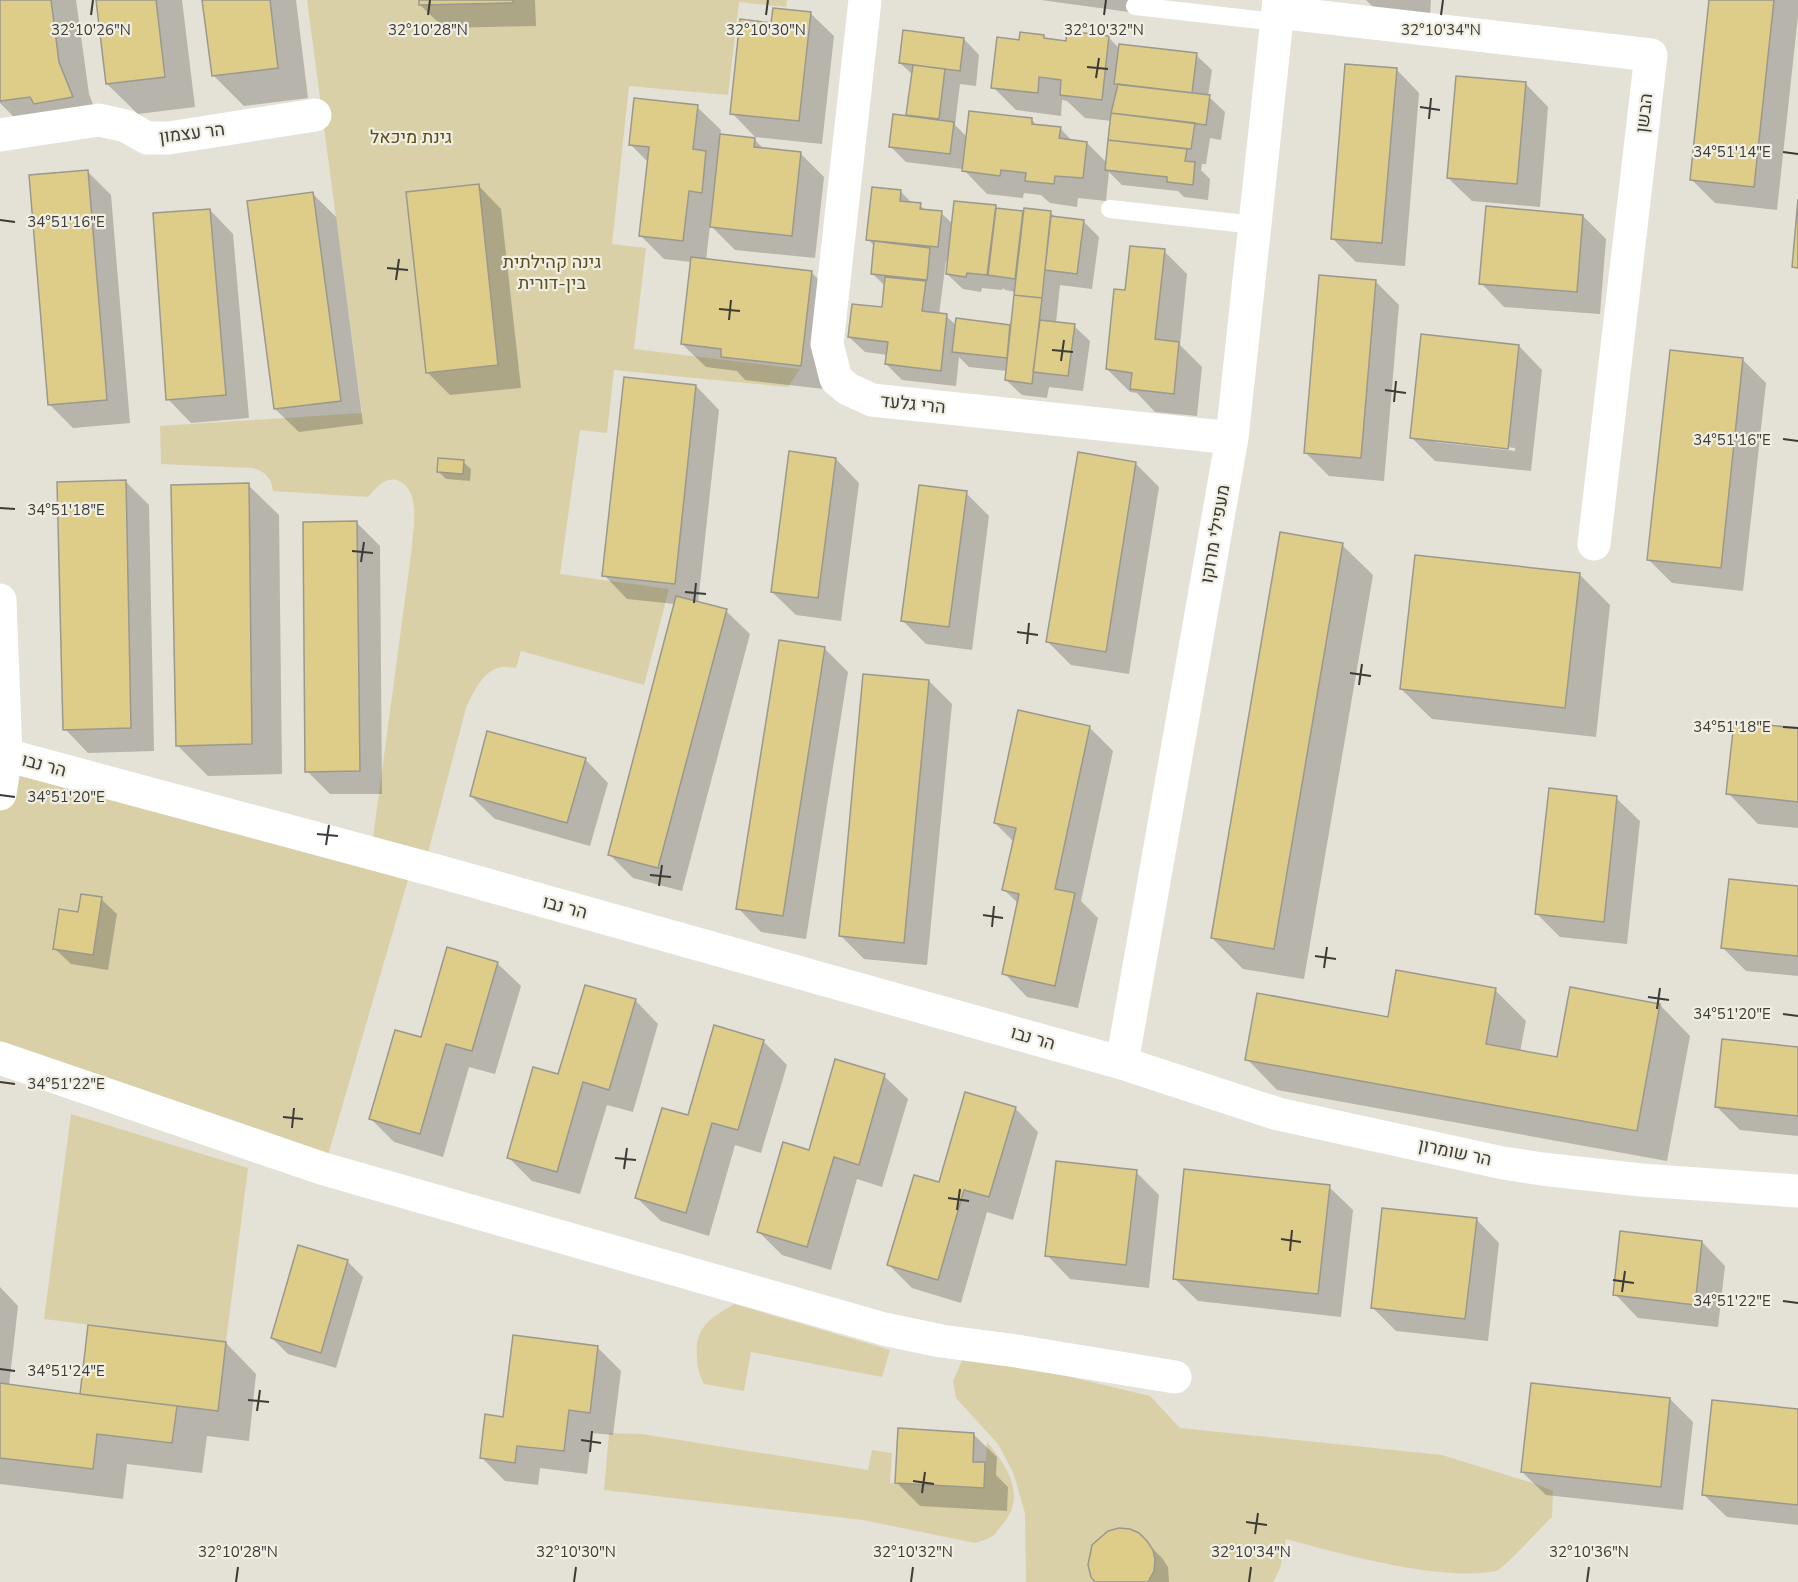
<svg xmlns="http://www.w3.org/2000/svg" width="1798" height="1582" font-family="'Nunito Sans',Heebo,sans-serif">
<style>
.green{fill:#d9d0a8}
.shadow{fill:#0003;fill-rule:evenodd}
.building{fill:#decd89;stroke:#9b988e;stroke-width:1.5}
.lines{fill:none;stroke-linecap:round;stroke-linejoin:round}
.lane{stroke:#fff;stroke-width:18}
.street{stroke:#fff;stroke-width:33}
.ticks{fill:none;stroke:#3c3b37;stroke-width:2}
.labels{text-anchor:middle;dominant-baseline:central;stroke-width:4.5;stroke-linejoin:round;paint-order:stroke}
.street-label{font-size:18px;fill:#3c3b37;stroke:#f1efe3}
.park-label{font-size:18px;fill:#594d19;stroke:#f1efe3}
.ticks-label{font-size:15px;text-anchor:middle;fill:#3c3b37;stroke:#f1efe3;stroke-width:4.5;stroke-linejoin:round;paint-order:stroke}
</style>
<rect width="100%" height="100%" fill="#e4e1d6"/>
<path class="green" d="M 307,0 L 787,0 L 786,7 L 739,2 L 728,95 L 629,86 L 612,244 L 646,248 L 634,349 L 800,369 L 788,387 L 614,370 L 607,433 L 580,430 L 560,574 L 669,589 L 644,685 L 521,651 L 516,668 C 511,668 505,666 501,667 C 482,671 473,693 466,708 L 424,868 L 413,865 L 407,883 L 324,1169 L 0,1058 L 0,794 L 6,755 L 371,853 L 412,547 C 413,528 421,491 399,481 C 386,475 376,488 368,497 L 273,491 C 271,477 266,472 252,468 L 161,464 L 160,426 L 362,413 Z
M 71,1114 L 248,1168 L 226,1342 L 44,1319 Z
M 734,1304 L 890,1350 L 882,1377 L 751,1352 L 744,1391 L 704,1384 C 699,1374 697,1368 697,1357 C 694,1327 711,1318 734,1304 Z
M 965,1354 L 1012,1363 L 1150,1396 L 1180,1428 L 1442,1455 L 1536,1484 L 1553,1491 L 1552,1517 C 1541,1527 1506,1567 1496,1571 C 1444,1582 1340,1554 1286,1539 L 1280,1568 L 1273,1582 L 1026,1582 L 1025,1513 L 1013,1472 L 998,1444 L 956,1398 L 953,1381 Z
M 609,1433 L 642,1434 L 868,1470 L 872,1450 L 892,1453 L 890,1483 L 984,1488 L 987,1442 C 1008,1467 1027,1497 1002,1525 C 999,1528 996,1533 993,1536 C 988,1539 981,1541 975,1543 L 863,1520 L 604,1490 Z"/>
<path class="shadow" d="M 0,0 L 76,0 L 89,94 L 102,128 L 29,132 L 0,103 Z
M 97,0 L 182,0 L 195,107 L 138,114 L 107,84 Z
M 204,0 L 296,0 L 308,98 L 244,106 L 213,75 Z
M 420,0 L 535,0 L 536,26 L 444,28 L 420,5 Z
M 1041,0 L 1131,0 L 1129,12 Z
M 1366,0 L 1431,0 L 1430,14 L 1376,10 Z
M 1711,0 L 1798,0 L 1798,16 L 1777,210 L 1715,203 L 1691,179 Z
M 810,13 L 834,36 L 822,144 L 755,137 L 732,113 L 773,24 Z
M 1044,37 L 1047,40 L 1067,43 L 1108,37 L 1120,49 L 1196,55 L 1212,70 L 1208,96 L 1225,112 L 1221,140 L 1210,138 L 1206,164 L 1202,164 L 1201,170 L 1210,179 L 1208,200 L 1184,197 L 1178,191 L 1122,185 L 1109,172 L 1106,201 L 1078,198 L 1077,207 L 1050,203 L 1041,195 L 1024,193 L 1023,198 L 987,194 L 963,169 L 906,162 L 890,146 L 908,118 L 913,75 L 900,63 L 964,39 L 979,55 L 976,86 L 960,84 L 955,125 L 967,137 L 1032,120 L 1037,126 L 1060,128 L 1073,142 L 1087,143 L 1107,163 L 1112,121 L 1085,118 L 1067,101 L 1062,100 L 1061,116 L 1016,110 L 993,87 L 1020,41 Z
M 1396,69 L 1419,93 L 1405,266 L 1356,262 L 1332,238 Z
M 1525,83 L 1548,107 L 1540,207 L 1472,201 L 1448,178 Z
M 697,107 L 721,130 L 720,136 L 755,140 L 764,149 L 800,153 L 824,177 L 815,258 L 735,250 L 710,225 L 706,260 L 812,273 L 835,296 L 824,389 L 745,380 L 737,371 L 706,367 L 682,344 L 692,262 L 664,259 L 641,236 L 649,163 L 630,144 Z
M 88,172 L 111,195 L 130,423 L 73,428 L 50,405 Z
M 478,185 L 501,209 L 521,388 L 450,395 L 427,372 Z
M 900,191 L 913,204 L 920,205 L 926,211 L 941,213 L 953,224 L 995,207 L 998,210 L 1025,213 L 1051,213 L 1056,218 L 1083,221 L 1099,237 L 1092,289 L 1060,285 L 1056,323 L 1074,326 L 1090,341 L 1083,391 L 1049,387 L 1047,398 L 1022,395 L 1006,380 L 1007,371 L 969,367 L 959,357 L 956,386 L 902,380 L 886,364 L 888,355 L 865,352 L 849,337 L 883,309 L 886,287 L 873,274 L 875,247 L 868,239 ZM 946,261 L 949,262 L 947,274 L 963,289 L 981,292 L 982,288 L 1002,290 L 1003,288 L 1005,290 L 1016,292 L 1012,326 L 958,320 L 957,326 L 946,316 L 939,315 Z
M 313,194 L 336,217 L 363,424 L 299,432 L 275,409 Z
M 210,210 L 233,234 L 249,418 L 191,423 L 168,399 Z
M 1583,216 L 1606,239 L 1600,314 L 1504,307 L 1481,283 Z
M 1164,251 L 1187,274 L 1180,345 L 1202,367 L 1197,416 L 1155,412 L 1137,393 L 1130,392 L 1107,369 L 1126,292 Z
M 1375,281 L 1399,305 L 1384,481 L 1329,476 L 1306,453 Z
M 1519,346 L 1542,370 L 1531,471 L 1435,461 L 1411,437 ZM 1435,439 L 1515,448 L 1515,451 L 1435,442 Z
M 1743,360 L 1766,383 L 1743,591 L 1672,583 L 1648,559 Z
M 696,386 L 719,410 L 698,603 L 726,611 L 750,634 L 682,891 L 633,878 L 609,854 L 675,604 L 627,599 L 604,575 Z
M 836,459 L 859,483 L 841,621 L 796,615 L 772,592 Z
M 463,462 L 471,469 L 470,481 L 446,479 L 438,471 Z
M 1135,463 L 1159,487 L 1129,674 L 1071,665 L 1048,642 Z
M 126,482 L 149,505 L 154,751 L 88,753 L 65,729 Z
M 248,485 L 279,515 L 282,774 L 208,776 L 177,745 Z
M 966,493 L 989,516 L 972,650 L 926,644 L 903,621 Z
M 357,523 L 380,546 L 382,794 L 330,794 L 307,771 Z
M 1342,545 L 1373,575 L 1304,979 L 1243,969 L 1212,938 Z
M 1579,574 L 1610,605 L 1596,737 L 1432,719 L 1401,689 Z
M 825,649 L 848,672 L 806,939 L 761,932 L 738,908 Z
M 929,681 L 952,704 L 927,965 L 864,959 L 841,936 Z
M 1090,728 L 1113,751 L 1081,901 L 1098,918 L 1078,1008 L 1027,997 L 1004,973 L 1019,904 L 1004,890 L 1014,842 L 995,823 Z
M 1798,730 L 1798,828 L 1758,824 L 1728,793 Z
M 585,759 L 608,783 L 590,846 L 495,819 L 471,796 Z
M 1616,798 L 1640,821 L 1627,944 L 1560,937 L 1537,914 Z
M 1798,888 L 1798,976 L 1746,971 L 1722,947 Z
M 101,899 L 117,914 L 108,970 L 71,964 L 55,949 L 79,914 Z
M 497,963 L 521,986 L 495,1074 L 469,1067 L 443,1157 L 394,1142 L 371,1119 L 422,1039 Z
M 1495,990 L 1526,1021 L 1520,1052 L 1558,1059 L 1660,1005 L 1690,1036 L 1667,1161 L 1277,1090 L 1247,1059 Z
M 635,1000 L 658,1024 L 633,1112 L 607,1105 L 580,1194 L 532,1181 L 508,1157 L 559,1076 Z
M 763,1041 L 787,1065 L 761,1153 L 735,1145 L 709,1236 L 661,1221 L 637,1198 L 689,1117 Z
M 1798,1048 L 1798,1136 L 1740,1130 L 1716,1106 Z
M 884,1076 L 908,1099 L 882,1187 L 857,1179 L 831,1270 L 782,1255 L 759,1232 L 810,1151 Z
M 1015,1108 L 1038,1132 L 1013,1220 L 987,1212 L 961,1303 L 912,1288 L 889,1265 L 940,1184 Z
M 1136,1172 L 1159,1195 L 1149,1288 L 1070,1279 L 1047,1255 Z
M 1329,1187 L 1353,1210 L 1341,1317 L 1198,1301 L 1174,1278 Z
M 1476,1219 L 1499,1243 L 1488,1341 L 1396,1331 L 1373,1308 Z
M 1702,1242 L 1725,1266 L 1718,1327 L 1638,1318 L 1615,1294 Z
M 347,1261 L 363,1277 L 336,1368 L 288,1354 L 272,1338 Z
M 0,1287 L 18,1306 L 9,1386 L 81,1395 L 226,1343 L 256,1374 L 249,1441 L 207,1436 L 202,1473 L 127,1464 L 123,1499 L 0,1484 Z
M 597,1347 L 621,1371 L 613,1435 L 592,1433 L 587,1474 L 540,1468 L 538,1485 L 505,1481 L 482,1458 L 504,1418 Z
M 1670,1399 L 1693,1422 L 1683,1510 L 1546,1495 L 1522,1472 Z
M 1798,1411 L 1798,1525 L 1727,1517 L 1703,1494 Z
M 973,1434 L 997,1457 L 996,1475 L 1008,1487 L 1007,1511 L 920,1506 L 896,1482 Z
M 1146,1542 L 1162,1558 L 1168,1567 L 1169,1582 L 1097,1582 Z"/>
<path class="building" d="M 0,0 L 51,0 L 59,62 L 73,97 L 34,104 L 30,97 L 0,101 Z
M 96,0 L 156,0 L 165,77 L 106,84 Z
M 202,0 L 270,0 L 278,68 L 212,76 Z
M 419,0 L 513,0 L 513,3 L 419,5 Z
M 1709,0 L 1774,0 L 1754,187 L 1690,180 Z
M 773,8 L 811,12 L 799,121 L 730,114 L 740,19 L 771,23 Z
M 903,30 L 964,38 L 960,71 L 899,63 Z
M 1067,31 L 1109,36 L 1102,100 L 1060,95 L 1061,80 L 1039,77 L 1038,93 L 991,88 L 997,37 L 1019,40 L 1020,32 L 1044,35 L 1044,38 L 1066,41 Z
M 1119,44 L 1197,53 L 1192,93 L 1114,84 Z
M 1345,64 L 1397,68 L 1382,243 L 1331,239 Z
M 913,65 L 945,69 L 939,119 L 906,115 Z
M 1456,76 L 1526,82 L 1517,184 L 1447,178 Z
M 1118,84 L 1210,95 L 1206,125 L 1111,113 Z
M 634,98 L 698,105 L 693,149 L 706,151 L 702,193 L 689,191 L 683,241 L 639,236 L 649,147 L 629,145 Z
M 969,111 L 1032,118 L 1032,124 L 1061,127 L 1059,138 L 1087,142 L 1083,178 L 1055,176 L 1054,184 L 1025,181 L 1026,173 L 1001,170 L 1000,176 L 962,171 Z
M 1111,113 L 1195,123 L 1191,149 L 1108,140 Z
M 893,114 L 954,122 L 950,154 L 889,147 Z
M 720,134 L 755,138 L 754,147 L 801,152 L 792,236 L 710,227 Z
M 1108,140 L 1187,149 L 1185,161 L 1195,162 L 1193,185 L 1167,182 L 1167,177 L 1105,170 Z
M 88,170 L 107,400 L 48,405 L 29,175 Z
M 479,184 L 498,365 L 426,373 L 406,192 Z
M 872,187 L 901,190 L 900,201 L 921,203 L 920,209 L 942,211 L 938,247 L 866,240 Z
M 313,192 L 341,401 L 274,409 L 247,201 Z
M 1798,199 L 1798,268 L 1792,267 Z
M 954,201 L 996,205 L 987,275 L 967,273 L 966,277 L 946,274 Z
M 1486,206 L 1583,215 L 1577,292 L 1479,284 Z
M 996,208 L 1023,211 L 1015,279 L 988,275 Z
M 1024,208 L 1051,211 L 1042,298 L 1014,295 Z
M 210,209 L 226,395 L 166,400 L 153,213 Z
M 1051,216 L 1084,220 L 1077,274 L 1045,270 Z
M 874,241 L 930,248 L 927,280 L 871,274 Z
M 1130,246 L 1165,249 L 1155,339 L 1179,342 L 1174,394 L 1130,389 L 1132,373 L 1106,369 L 1114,289 L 1125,290 Z
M 691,257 L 812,271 L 801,366 L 721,357 L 721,349 L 681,344 Z
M 1319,275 L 1376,280 L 1361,458 L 1304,453 Z
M 885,277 L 926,281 L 922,311 L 947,314 L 941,371 L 885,364 L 888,342 L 848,337 L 852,304 L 882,307 Z
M 1014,295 L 1042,298 L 1032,384 L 1005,380 Z
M 956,318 L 1010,325 L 1007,358 L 952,352 Z
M 1040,320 L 1075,324 L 1068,376 L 1033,372 Z
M 1421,334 L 1519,345 L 1508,449 L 1410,438 Z
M 1670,350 L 1743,358 L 1721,568 L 1647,560 Z
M 624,377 L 696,385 L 675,584 L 602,576 Z
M 789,451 L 836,458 L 818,598 L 771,592 Z
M 1078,452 L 1136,462 L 1106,652 L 1046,642 Z
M 438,458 L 464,460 L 463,474 L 437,472 Z
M 126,480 L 131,728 L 63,730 L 57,482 Z
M 249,483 L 252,744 L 176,746 L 171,485 Z
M 919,485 L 967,491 L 949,627 L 901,621 Z
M 357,521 L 360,771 L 305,772 L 303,522 Z
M 1280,532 L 1343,543 L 1274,949 L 1211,938 Z
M 1415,555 L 1580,573 L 1565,708 L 1400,689 Z
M 676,596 L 727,609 L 658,868 L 608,855 Z
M 779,640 L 825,647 L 783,916 L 736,909 Z
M 863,674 L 929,680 L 904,943 L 839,936 Z
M 1018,710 L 1090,726 L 1055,889 L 1075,893 L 1055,986 L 1002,974 L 1019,894 L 1002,890 L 1016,828 L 994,823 Z
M 1734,722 L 1798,728 L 1798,802 L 1726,794 Z
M 487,731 L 586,758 L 567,823 L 470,796 Z
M 1549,788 L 1617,796 L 1604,922 L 1535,914 Z
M 1729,879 L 1798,886 L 1798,956 L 1721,948 Z
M 81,894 L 102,897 L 93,955 L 53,949 L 59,909 L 78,912 Z
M 447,947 L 498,962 L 472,1051 L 446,1044 L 420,1134 L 369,1119 L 395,1030 L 421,1037 Z
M 1396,970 L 1496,988 L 1486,1044 L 1557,1057 L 1570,987 L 1660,1004 L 1637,1131 L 1245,1060 L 1257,993 L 1388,1017 Z
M 585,985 L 636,999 L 609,1090 L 583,1082 L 557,1172 L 507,1158 L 533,1067 L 558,1074 Z
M 714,1025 L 764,1040 L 738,1130 L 712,1123 L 686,1213 L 635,1198 L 662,1108 L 688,1115 Z
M 1722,1039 L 1798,1047 L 1798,1116 L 1715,1107 Z
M 835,1059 L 885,1074 L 859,1165 L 834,1157 L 807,1247 L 757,1232 L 783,1142 L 809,1150 Z
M 965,1092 L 1016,1107 L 989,1197 L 964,1190 L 938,1280 L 887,1265 L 914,1175 L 939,1182 Z
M 1056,1161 L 1137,1170 L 1126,1265 L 1045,1256 Z
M 1184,1169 L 1330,1185 L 1318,1294 L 1173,1279 Z
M 1382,1208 L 1477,1218 L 1465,1319 L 1371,1308 Z
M 1620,1231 L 1702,1241 L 1695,1305 L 1613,1295 Z
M 298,1245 L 348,1260 L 321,1353 L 271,1338 Z
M 88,1325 L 226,1342 L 218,1411 L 80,1394 Z
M 88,1325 L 226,1342 L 218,1411 L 177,1406 L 172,1443 L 97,1434 L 93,1469 L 0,1458 L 0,1383 L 80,1394 Z
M 513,1335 L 598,1346 L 590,1413 L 569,1410 L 564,1451 L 517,1446 L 515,1463 L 480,1458 L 485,1414 L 503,1417 Z
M 1531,1383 L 1670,1398 L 1661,1487 L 1521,1472 Z
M 1712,1400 L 1798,1409 L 1798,1505 L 1702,1495 Z
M 898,1428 L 974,1433 L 973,1462 L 985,1462 L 984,1488 L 895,1483 Z
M 1119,1528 L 1130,1529 L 1139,1533 L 1147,1541 L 1153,1550 L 1155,1560 L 1154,1571 L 1148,1582 L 1095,1582 L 1091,1577 L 1088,1565 L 1092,1545 L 1108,1531 Z"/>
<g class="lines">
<path class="lane" d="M 1135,6 L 1277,22
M 1110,209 L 1255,225"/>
<path class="street" d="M 865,0 L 827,344 L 836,379 L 848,389 L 872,400 L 1232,438
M 1278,12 L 1651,55 L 1594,544
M 0,135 L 99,120 L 126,126 L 147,138 L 169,138 L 315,115
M 0,600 L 6,755 L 0,794
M 6,755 L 430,869 L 1122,1063 L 1278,1114 L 1503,1163 L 1542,1169 L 1641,1180 L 1798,1191
M 0,1058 L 324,1169 L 884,1329 L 941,1341 L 1016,1351 L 1175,1377
M 1122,1063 L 1232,438 L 1279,0"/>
</g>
<path class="ticks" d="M 91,15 L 93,0M 428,15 L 430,0M 766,15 L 768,0M 1104,15 L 1106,0M 1441,15 L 1443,0M 1087,67 L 1108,69M 1096,78 L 1099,58M 1420,107 L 1440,110M 1429,119 L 1431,98M 1783,152 L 1798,154M 0,220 L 15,222M 387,268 L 408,270M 396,280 L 399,259M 719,309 L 740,311M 729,320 L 731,300M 1052,350 L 1073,352M 1061,361 L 1064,340M 1385,390 L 1406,393M 1394,402 L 1396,381M 1783,439 L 1798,441M 0,508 L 15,509M 352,551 L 373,553M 361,562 L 364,542M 685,592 L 706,594M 694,603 L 696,583M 1017,632 L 1038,635M 1027,644 L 1029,623M 1350,673 L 1371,676M 1359,685 L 1362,664M 1783,727 L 1798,728M 0,795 L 15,797M 317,834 L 338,836M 326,845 L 329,825M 650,875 L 671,877M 659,886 L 662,865M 983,915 L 1003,918M 992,927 L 994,906M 1315,956 L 1336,959M 1324,968 L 1327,947M 1648,997 L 1669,1000M 1657,1009 L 1660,988M 1783,1014 L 1798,1016M 0,1082 L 15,1084M 283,1117 L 303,1119M 292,1128 L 294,1108M 615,1158 L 636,1160M 624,1169 L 627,1148M 948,1198 L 969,1201M 957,1210 L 960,1189M 1281,1239 L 1301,1242M 1290,1251 L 1292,1230M 1613,1280 L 1634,1283M 1622,1292 L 1625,1271M 1783,1301 L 1798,1303M 0,1369 L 15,1371M 248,1400 L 269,1402M 257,1411 L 260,1390M 581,1440 L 601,1443M 590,1452 L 592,1431M 913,1481 L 934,1484M 922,1493 L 925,1472M 1246,1522 L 1267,1525M 1255,1534 L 1258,1513M 236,1582 L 238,1567M 574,1582 L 576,1567M 911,1582 L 913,1567M 1249,1582 L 1251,1567M 1587,1582 L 1589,1567"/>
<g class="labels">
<g class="street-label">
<text transform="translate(1644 113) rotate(-83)">הבשן</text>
<text transform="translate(192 133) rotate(-7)">הר עצמון</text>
<text transform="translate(913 404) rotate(6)">הרי גלעד</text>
<text transform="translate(1215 534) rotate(-80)">מעפילי מרוקו</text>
<text transform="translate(44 765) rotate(15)">הר נבו</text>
<text transform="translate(565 907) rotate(15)">הר נבו</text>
<text transform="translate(1033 1038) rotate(16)">הר נבו</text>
<text transform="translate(1455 1152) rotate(12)">הר שומרון</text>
</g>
<g class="park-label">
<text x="411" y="137">גינת מיכאל</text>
<text x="552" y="262">גינה קהילתית<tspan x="552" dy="21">בין-דורית</tspan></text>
</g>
</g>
<g class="ticks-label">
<text x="91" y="35">32°10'26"N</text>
<text x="428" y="35">32°10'28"N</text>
<text x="766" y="35">32°10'30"N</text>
<text x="1104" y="35">32°10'32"N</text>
<text x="1441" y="35">32°10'34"N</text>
<text x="1732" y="157">34°51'14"E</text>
<text x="66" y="227">34°51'16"E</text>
<text x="1732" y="445">34°51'16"E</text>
<text x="66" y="515">34°51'18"E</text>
<text x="1732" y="732">34°51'18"E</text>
<text x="66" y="802">34°51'20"E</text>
<text x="1732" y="1019">34°51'20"E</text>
<text x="66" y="1089">34°51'22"E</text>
<text x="1732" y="1306">34°51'22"E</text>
<text x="66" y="1376">34°51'24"E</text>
<text x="238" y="1557">32°10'28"N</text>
<text x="576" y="1557">32°10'30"N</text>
<text x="913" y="1557">32°10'32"N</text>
<text x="1251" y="1557">32°10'34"N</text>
<text x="1589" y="1557">32°10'36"N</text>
</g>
</svg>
